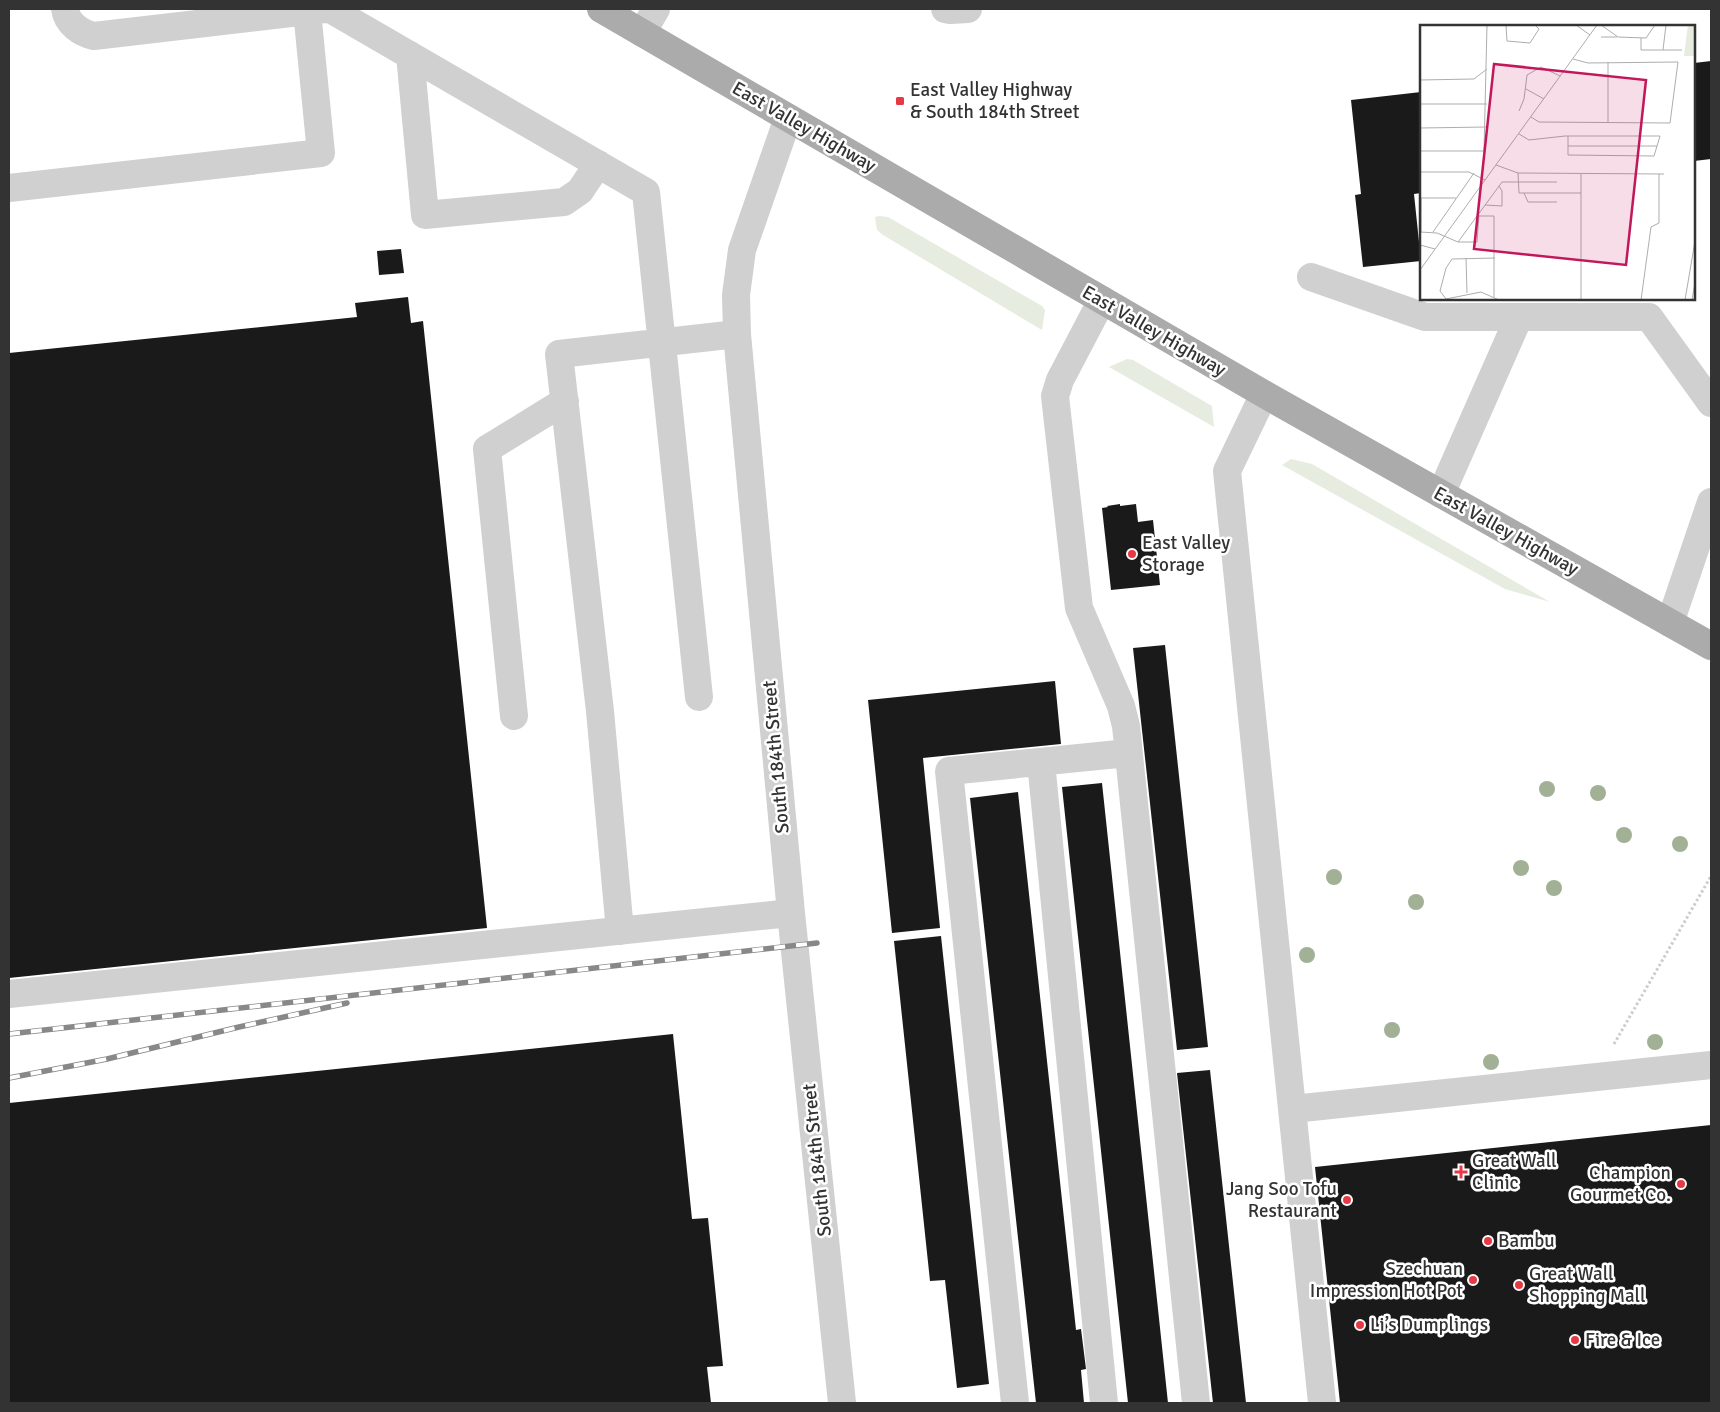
<svg xmlns="http://www.w3.org/2000/svg" width="1720" height="1412" font-family="Signika,sans-serif">
<style>
.green{fill:#e6ecdf}
.building{fill:#1a1a1a}
.lines{fill:none;stroke-linecap:round;stroke-linejoin:round}
.path{stroke:#cdcdcd;stroke-width:3;stroke-dasharray:2.5 2.5;stroke-linecap:butt}
.minor{stroke:#d0d0d0;stroke-width:28}
.major{stroke:#ababab;stroke-width:28}
.rail-casing{stroke:#888;stroke-width:5.5}
.rail{stroke:#fff;stroke-width:4;stroke-dasharray:11;stroke-linecap:butt}
.tree{fill:#a2b095}
.poi-dot{fill:#e63946;stroke:#fff;stroke-width:2}
.labels{text-anchor:middle;dominant-baseline:central;stroke-width:5;stroke-linejoin:round;paint-order:stroke}
.poi-label{font-size:19px;fill:#333;stroke:#fff;text-anchor:start}
.street-label{font-size:19px;fill:#333;stroke:#fff}
.inset-road{fill:none;stroke:#adadad;stroke-width:1}
.view{fill:#c2185b;fill-opacity:0.15;stroke:#c2185b;stroke-width:2.5}
.inset-edge{fill:none;stroke:#333;stroke-width:2.5}
</style>
<rect width="100%" height="100%" fill="#fff"/>
<path class="green" d="M 880,216 L 888,217 L 1042,306 L 1045,310 L 1042,330 L 883,235 L 877,230 L 875,217 Z
M 1127,359 L 1133,360 L 1212,406 L 1214,427 L 1109,367 Z
M 1291,459 L 1312,464 L 1550,602 L 1505,589 L 1282,465 Z"/>
<path class="building" d="M 1711,61 L 1711,159 L 1694,161 L 1694,63 Z
M 1421,92 L 1421,193 L 1414,194 L 1421,261 L 1363,267 L 1355,195 L 1361,194 L 1351,100 Z
M 401,249 L 404,273 L 379,275 L 377,251 Z
M 408,297 L 411,323 L 423,321 L 487,928 L 9,978 L 9,353 L 357,317 L 355,303 Z
M 1120,504 L 1120,506 L 1136,504 L 1138,522 L 1153,520 L 1160,585 L 1111,590 L 1102,508 L 1108,507 L 1107,506 Z
M 1165,645 L 1208,1047 L 1177,1050 L 1133,648 Z
M 1055,681 L 1061,744 L 923,758 L 940,928 L 892,933 L 868,700 Z
M 1102,783 L 1168,1403 L 1128,1403 L 1062,787 Z
M 1018,792 L 1076,1330 L 1081,1329 L 1086,1369 L 1081,1370 L 1084,1403 L 1036,1403 L 970,798 Z
M 941,936 L 989,1384 L 957,1388 L 945,1280 L 930,1281 L 894,941 Z
M 673,1034 L 692,1219 L 708,1218 L 723,1366 L 707,1367 L 711,1403 L 9,1403 L 9,1103 Z
M 1210,1070 L 1246,1403 L 1213,1403 L 1177,1073 Z
M 1711,1125 L 1711,1403 L 1340,1403 L 1315,1167 Z"/>
<g class="lines">
<path class="path" d="M 1614,1044 L 1711,876"/>
<path class="minor" d="M 65,9 C 67,24 81,33 94,36 L 325,9
M 330,9 L 646,192 L 699,697
M 945,9 L 950,10 L 968,9
M 642,33 L 656,9
M 410,55 L 425,215 L 564,202 L 580,191 L 598,164
M 788,118 L 742,250 L 736,295 L 737,334 L 791,913 L 842,1403
M 9,188 L 321,153 L 307,11
M 1311,277 L 1425,317 L 1649,317 L 1711,403
M 1102,300 L 1060,380 L 1055,396 L 1079,608 L 1121,706 L 1126,726 L 1196,1403
M 1264,394 L 1227,471 L 1322,1403
M 1441,494 L 1519,317
M 1670,623 L 1711,502
M 514,716 L 487,449 L 565,401
M 1041,762 L 1104,1403
M 620,931 L 600,711 L 559,354 L 737,334
M 9,994 L 791,913
M 1293,1109 L 1711,1065
M 1015,1403 L 949,771 L 1128,753"/>
<path class="major" d="M 601,9 L 1264,394 L 1711,646"/>
<g class="rail-casing">
<path id="rail" d="M 9,1034 L 817,943
M 9,1078 L 107,1059 L 239,1027 L 347,1003"/>
</g>
<use href="#rail" class="rail"/>
</g>
<g class="tree">
<circle cx="1547" cy="789" r="8"/>
<circle cx="1598" cy="793" r="8"/>
<circle cx="1624" cy="835" r="8"/>
<circle cx="1680" cy="844" r="8"/>
<circle cx="1521" cy="868" r="8"/>
<circle cx="1334" cy="877" r="8"/>
<circle cx="1554" cy="888" r="8"/>
<circle cx="1416" cy="902" r="8"/>
<circle cx="1307" cy="955" r="8"/>
<circle cx="1392" cy="1030" r="8"/>
<circle cx="1655" cy="1042" r="8"/>
<circle cx="1491" cy="1062" r="8"/>
</g>
<g class="poi-dot">
<rect x="895" y="96" width="10" height="10" rx="2.5"/>
<circle cx="1132" cy="554" r="5"/>
<path d="M1458.5 1164.5h5v5h5v5h-5v5h-5v-5h-5v-5h5z"/>
<circle cx="1681" cy="1184" r="5"/>
<circle cx="1347" cy="1200" r="5"/>
<circle cx="1488" cy="1241" r="5"/>
<circle cx="1473" cy="1280" r="5"/>
<circle cx="1519" cy="1285" r="5"/>
<circle cx="1360" cy="1325" r="5"/>
<circle cx="1575" cy="1340" r="5"/>
</g>
<g class="labels">
<g class="poi-label">
<text x="910" y="90">East Valley Highway<tspan x="910" dy="22">&amp; South 184th Street</tspan></text>
<text x="1142" y="543">East Valley<tspan x="1142" dy="22">Storage</tspan></text>
<text x="1472" y="1161">Great Wall<tspan x="1472" dy="22">Clinic</tspan></text>
<text x="1671" y="1173" text-anchor="end">Champion<tspan x="1671" dy="22">Gourmet Co.</tspan></text>
<text x="1337" y="1189" text-anchor="end">Jang Soo Tofu<tspan x="1337" dy="22">Restaurant</tspan></text>
<text x="1498" y="1241">Bambu</text>
<text x="1463" y="1269" text-anchor="end">Szechuan<tspan x="1463" dy="22">Impression Hot Pot</tspan></text>
<text x="1529" y="1274">Great Wall<tspan x="1529" dy="22">Shopping Mall</tspan></text>
<text x="1370" y="1325">Li’s Dumplings</text>
<text x="1585" y="1340">Fire &amp; Ice</text>
</g>
<g class="street-label">
<text transform="translate(804 127) rotate(30)">East Valley Highway</text>
<text transform="translate(1154 331) rotate(30)">East Valley Highway</text>
<text transform="translate(1506 531) rotate(29)">East Valley Highway</text>
<text transform="translate(776 757) rotate(-95)">South 184th Street</text>
<text transform="translate(817 1160) rotate(-96)">South 184th Street</text>
</g>
</g>
<g transform="translate(1420 25)">
<rect width="275" height="275" fill="#fff"/>
<path d="M 268,0 L 275,0 L 275,31 L 264,31 Z" fill="#e6ecdf"/>
<path class="inset-road" d="M 86,0 L 87,16 L 110,18 L 119,4 L 115,0M 156,0 L 170,10M 181,0 L 198,12 L 226,13 L 235,0M 181,12 L 197,12M 221,13 L 221,25 L 262,25M 243,25 L 246,0M 188,37 L 188,97M 0,55 L 54,54 L 67,44M 106,64 L 124,74M 0,79 L 67,79M 99,86 L 104,74 L 107,50 L 121,42 L 140,51M 111,92 L 119,97 L 250,98 L 258,37 L 168,38 L 153,34M 0,103 L 66,102M 99,109 L 109,115 L 145,111 L 240,111 L 234,131 L 148,130 L 148,111M 148,121 L 237,121M 0,126 L 64,126 L 67,0M 76,140 L 98,148 L 244,149M 0,147 L 49,147 L 65,155M 98,148 L 99,168 L 161,168M 104,168 L 108,177 L 137,177M 65,180 L 82,181 L 82,166 L 79,161M 59,191 L 74,191 L 74,272M 0,207 L 17,208 L 38,217 L 57,217 L 59,190M 1,207 L 1,173 L 36,173M 13,207 L 54,148M 38,217 L 82,157 L 137,157M 0,220 L 15,224M 46,233 L 47,268M 75,233 L 32,234 L 26,243 L 20,266 L 26,274 L 61,267 L 79,275M 0,245 L 177,0M 161,275 L 161,149M 221,275 L 231,202 L 239,198 L 239,149M 265,275 L 275,216M 272,275 L 275,258"/>
<path class="view" d="M 74,39 L 226,55 L 206,240 L 54,224 Z"/>
<rect width="275" height="275" class="inset-edge"/>
</g>
<rect width="1720" height="1412" fill="none" stroke="#333333" stroke-width="20"/>
</svg>
